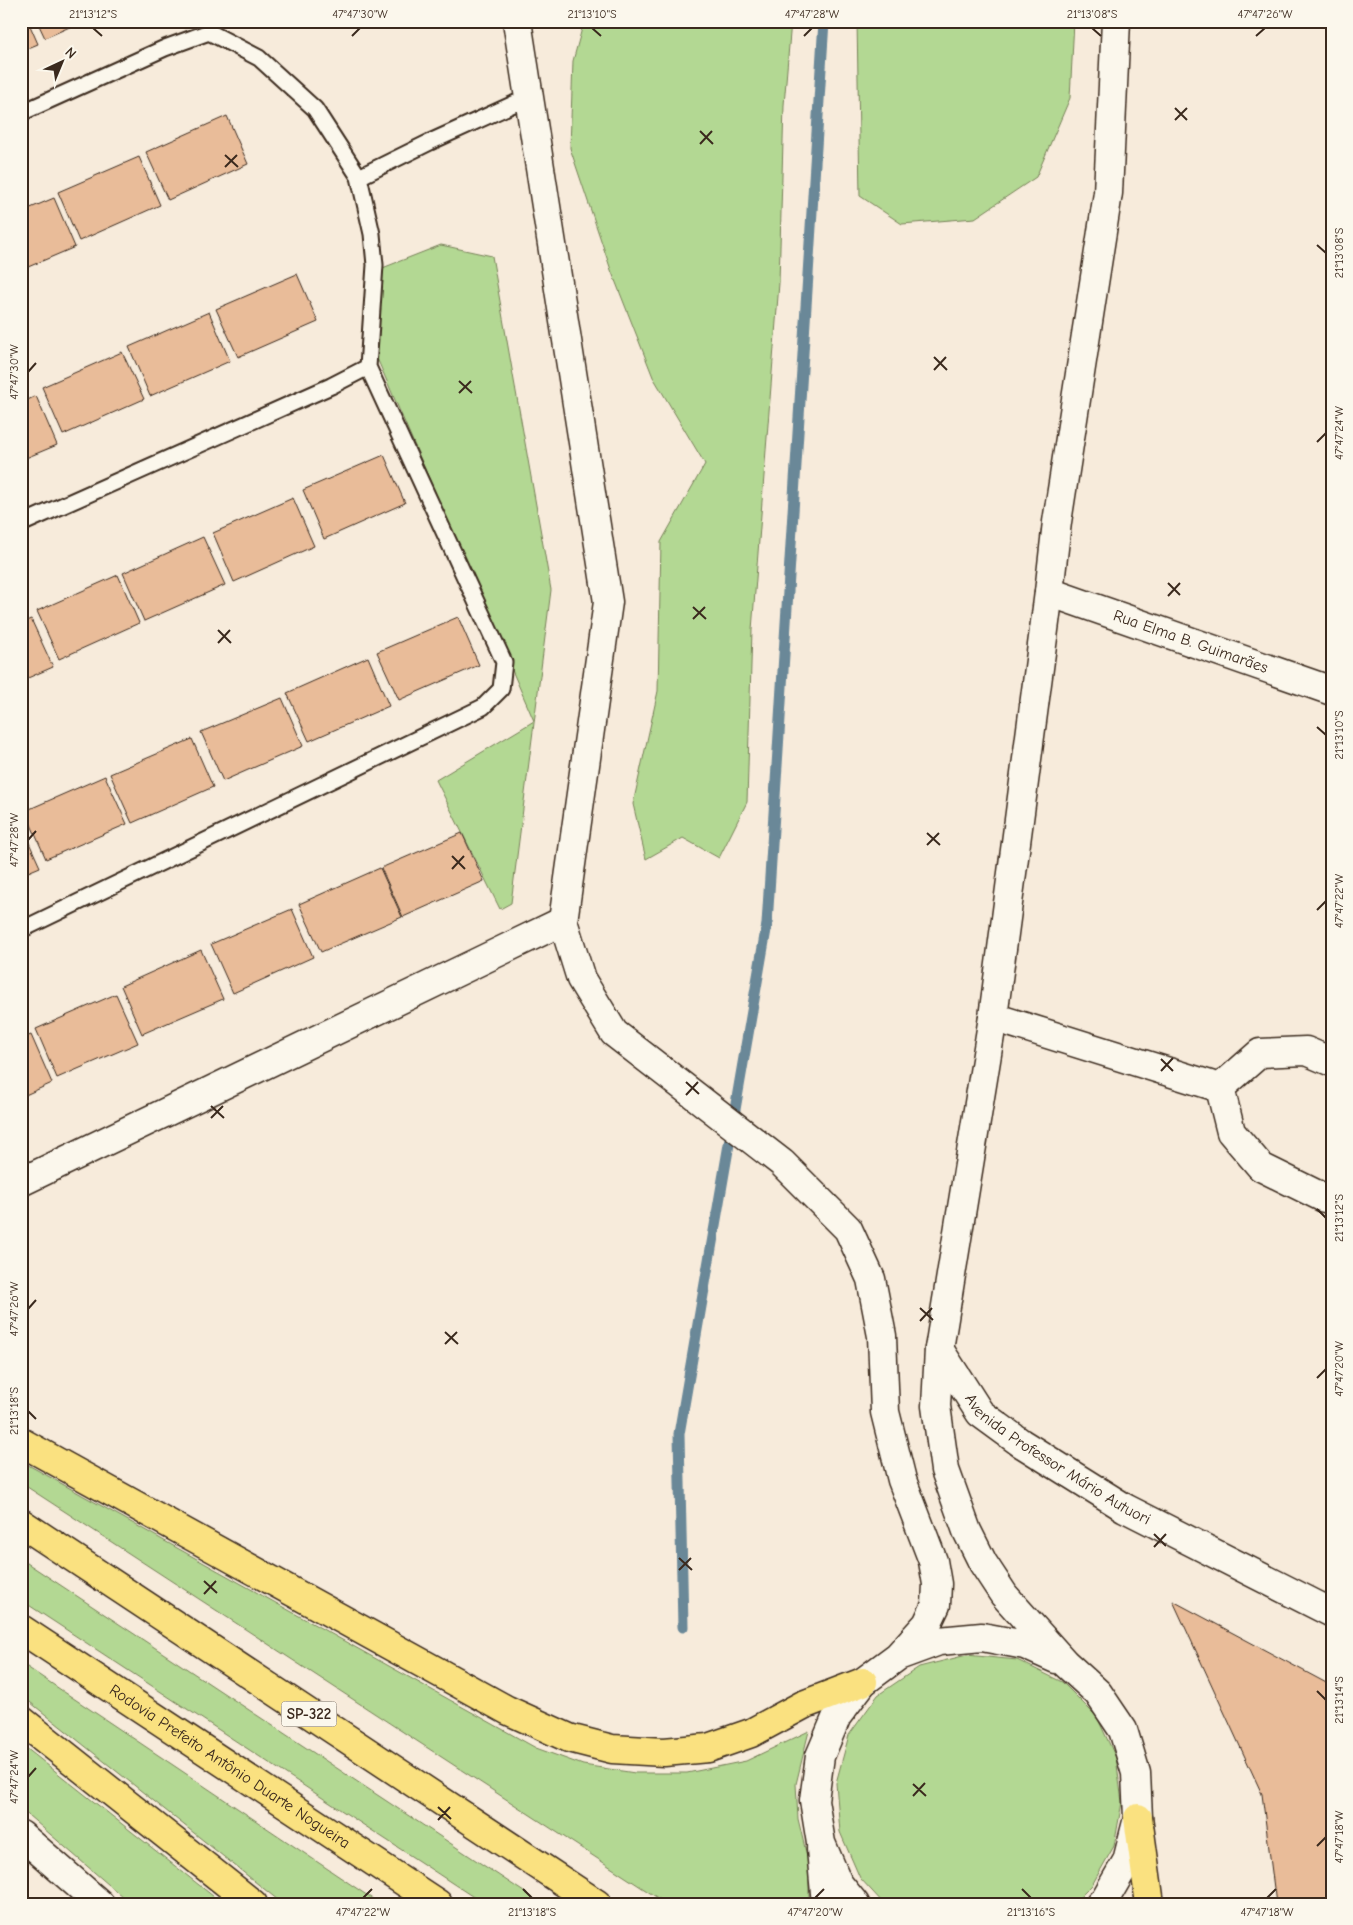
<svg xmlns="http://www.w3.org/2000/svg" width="1353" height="1925" font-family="'Comic Neue',sans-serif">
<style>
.green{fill:#b3d893;stroke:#778158}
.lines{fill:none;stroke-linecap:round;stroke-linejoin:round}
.stream{stroke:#6a8898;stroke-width:11}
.building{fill:#e9bc99;stroke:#3b2a1e}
.service-casing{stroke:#3b2a1e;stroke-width:19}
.minor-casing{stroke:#3b2a1e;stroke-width:31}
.tertiary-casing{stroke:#3b2a1e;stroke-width:31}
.secondary-casing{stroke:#3b2a1e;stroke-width:31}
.motorway-casing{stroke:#3b2a1e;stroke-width:31}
.service{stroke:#fbf7ec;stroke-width:15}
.minor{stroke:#fbf7ec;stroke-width:28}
.tertiary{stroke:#fbf7ec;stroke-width:28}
.secondary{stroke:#fbf7ec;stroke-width:28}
.motorway{stroke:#fae180;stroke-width:28}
.ticks{fill:none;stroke:#3b2a1e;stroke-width:2}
.labels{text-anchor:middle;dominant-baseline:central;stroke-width:4.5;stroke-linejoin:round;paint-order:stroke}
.shield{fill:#fbf7ec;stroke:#75685c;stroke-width:1}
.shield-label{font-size:15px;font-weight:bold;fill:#3b2a1e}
.street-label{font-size:16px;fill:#3b2a1e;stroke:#fbf7ec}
.neatline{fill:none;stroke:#3b2a1e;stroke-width:2}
.ticks-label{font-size:12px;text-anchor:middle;fill:#3b2a1e}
</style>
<rect width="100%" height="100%" fill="#f7ebdb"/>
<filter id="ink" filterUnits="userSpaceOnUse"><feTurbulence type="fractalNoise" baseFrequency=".02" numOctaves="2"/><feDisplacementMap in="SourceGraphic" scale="10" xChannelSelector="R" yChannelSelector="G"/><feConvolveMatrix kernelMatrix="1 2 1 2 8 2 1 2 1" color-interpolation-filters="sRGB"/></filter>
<g filter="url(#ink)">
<path class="green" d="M 584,21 L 791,21 L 784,105 L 779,283 L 752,630 L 747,802 L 719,858 L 683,838 L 646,859 L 633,804 L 658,691 L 661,542 L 705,464 L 653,377 L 611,270 L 570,148 L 573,61 Z
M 857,21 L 1074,21 L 1070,98 L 1036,177 L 975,218 L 902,224 L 860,196 Z
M 441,245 L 492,256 L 551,590 L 511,903 L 500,909 L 436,780 L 534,721 L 376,356 L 380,269 Z
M 21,1461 L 536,1748 L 583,1765 L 635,1773 L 687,1773 L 746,1761 L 809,1731 L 796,1784 L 798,1819 L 809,1865 L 809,1904 L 667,1904 L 21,1483 Z
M 21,1559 L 542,1904 L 484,1904 L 21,1600 Z
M 967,1655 L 1017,1660 L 1062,1682 L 1097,1717 L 1116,1758 L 1122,1802 L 1114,1846 L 1092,1885 L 1073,1904 L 884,1904 L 860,1878 L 840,1832 L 836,1783 L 849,1735 L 878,1695 L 919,1667 Z
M 21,1663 L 380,1904 L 283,1904 L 21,1695 Z
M 21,1744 L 223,1904 L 131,1904 L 21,1809 Z"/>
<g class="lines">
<path class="stream" d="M 683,1627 L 679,1434 L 767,924 L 824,21"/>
</g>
<path class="building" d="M 21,21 L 28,21 L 38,44 L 21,51 Z
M 37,21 L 83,21 L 45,38 Z
M 227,116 L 248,164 L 168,200 L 146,152 Z
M 139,157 L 160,205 L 79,241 L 58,192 Z
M 54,198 L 75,247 L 21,270 L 21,212 Z
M 297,274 L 318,322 L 238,357 L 216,309 Z
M 209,312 L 230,361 L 150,396 L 129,347 Z
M 122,352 L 144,399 L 63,435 L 42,387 Z
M 36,396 L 57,445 L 21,460 L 21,403 Z
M 384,455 L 405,503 L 324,539 L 303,490 Z
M 293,498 L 314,546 L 234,582 L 213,533 Z
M 203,537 L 225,585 L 144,621 L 123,573 Z
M 118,575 L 139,623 L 59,659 L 37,611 Z
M 458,617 L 479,665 L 399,700 L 377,652 Z
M 31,619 L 53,667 L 21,681 L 21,623 Z
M 368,657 L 389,706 L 309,741 L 287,693 Z
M 282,698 L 303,746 L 223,781 L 201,732 Z
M 192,739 L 213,787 L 132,823 L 110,774 Z
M 105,776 L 127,824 L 46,859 L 25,811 Z
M 21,825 L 40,867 L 21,875 Z
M 462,833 L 484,881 L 403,917 L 381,868 Z
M 380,868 L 402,917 L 321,952 L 299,904 Z
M 292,909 L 313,957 L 233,993 L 211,944 Z
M 201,950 L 223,999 L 142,1034 L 121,986 Z
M 116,994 L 138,1043 L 57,1078 L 36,1029 Z
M 31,1035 L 52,1083 L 21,1097 L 21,1039 Z
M 1173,1601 L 1332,1686 L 1332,1904 L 1276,1904 L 1262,1794 Z"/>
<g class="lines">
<g class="service-casing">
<path id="service" d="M 21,113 L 165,48 L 209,32 L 259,58 L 315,109 L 359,177 L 430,142 L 529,97
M 21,524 L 331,386 L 368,367 L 375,265 L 372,234 L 359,177
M 21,930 L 483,707 L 501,689 L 504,662 L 368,367"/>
</g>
<g class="minor-casing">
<g id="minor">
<path id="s1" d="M 1049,592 L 1332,691"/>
<path d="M 993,1017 L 1220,1088"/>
<path d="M 1220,1088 L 1231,1132 L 1261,1167 L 1324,1198 L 1332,1197"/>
<path d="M 1220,1088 L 1260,1053 L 1306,1051 L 1332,1062"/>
<path d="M 21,1182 L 563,921"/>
<path id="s2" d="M 939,1349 L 980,1413 L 1021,1443 L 1125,1508 L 1332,1613"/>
<path d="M 21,1835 L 100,1904"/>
</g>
</g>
<g class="tertiary-casing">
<path id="tertiary" d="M 821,1849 L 826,1904"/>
</g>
<g class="secondary-casing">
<path id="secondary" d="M 517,21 L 608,602 L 563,921 L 581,979 L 614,1033 L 782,1163 L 848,1229 L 871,1279 L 882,1336 L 885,1412 L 902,1480 L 933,1561 L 937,1584 L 936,1605 L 927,1624 L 898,1656
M 855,1904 L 838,1883 L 821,1843 L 814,1800 L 820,1756 L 837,1716 L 863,1682 L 898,1656 L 939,1641 L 982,1637 L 1025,1645 L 1056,1659
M 1100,1904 L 1105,1899 L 1127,1861 L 1138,1818 L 1136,1773 L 1123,1730 L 1098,1693 L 1065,1663 L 1004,1595 L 983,1563 L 967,1531 L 945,1470 L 936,1406 L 939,1349 L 993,1017 L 1049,592 L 1057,522 L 1108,193 L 1116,21"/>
</g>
<g class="motorway-casing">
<g id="motorway">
<path d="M 21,1442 L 507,1710 L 569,1738 L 612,1749 L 664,1752 L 708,1748 L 751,1733 L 803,1705 L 863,1682"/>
<path d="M 21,1523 L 597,1904"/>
<path id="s3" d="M 21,1629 L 438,1904"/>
<path d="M 21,1720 L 253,1904"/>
<path d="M 1138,1818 L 1150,1904"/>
</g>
</g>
<use href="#service" class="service"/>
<use href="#minor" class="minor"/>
<use href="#tertiary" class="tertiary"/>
<use href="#secondary" class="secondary"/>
<use href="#motorway" class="motorway"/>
</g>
</g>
<path class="ticks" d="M 93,28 L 102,36M 592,28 L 601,36M 1092,28 L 1101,36M 352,36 L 360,28M 804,36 L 812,28M 1256,36 L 1265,28M 1175,108 L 1187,120M 1175,120 L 1187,108M 700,131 L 713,144M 700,144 L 712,131M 225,155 L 238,167M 225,167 L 237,155M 1317,245 L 1326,253M 934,357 L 947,370M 934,370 L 946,357M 28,372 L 36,363M 459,381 L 472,393M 459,393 L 471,381M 1317,442 L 1326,433M 1168,583 L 1180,595M 1168,596 L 1180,583M 693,607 L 706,619M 693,619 L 705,607M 218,630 L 231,643M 218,643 L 230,630M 1317,727 L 1326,735M 927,833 L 940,845M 28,840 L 36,831M 927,845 L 939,833M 452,856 L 465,869M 452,869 L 464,856M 1317,910 L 1326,901M 1161,1059 L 1173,1071M 1161,1071 L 1173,1058M 686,1082 L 699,1094M 686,1095 L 698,1082M 211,1106 L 224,1118M 211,1118 L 223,1106M 1317,1209 L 1326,1218M 920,1308 L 933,1320M 28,1309 L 36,1300M 920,1321 L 932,1308M 445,1332 L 458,1344M 445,1344 L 457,1332M 1317,1378 L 1326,1369M 28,1411 L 36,1419M 1154,1534 L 1166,1546M 1154,1547 L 1166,1534M 679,1558 L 692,1570M 679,1570 L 691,1558M 204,1581 L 217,1593M 204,1594 L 216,1581M 1317,1691 L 1326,1700M 28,1777 L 36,1768M 913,1784 L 926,1796M 913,1796 L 925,1783M 438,1807 L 451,1819M 438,1820 L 450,1807M 1317,1846 L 1326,1837M 523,1889 L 532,1898M 1022,1889 L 1031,1898M 363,1898 L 372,1889M 815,1898 L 824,1889M 1267,1898 L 1276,1889"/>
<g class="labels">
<rect class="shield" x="281.5" y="1701.5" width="55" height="25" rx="4"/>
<g class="shield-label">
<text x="309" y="1714">SP-322</text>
</g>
<g class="street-label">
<text stroke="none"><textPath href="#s1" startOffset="150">Rua Elma B. Guimarães</textPath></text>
<text stroke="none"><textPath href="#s2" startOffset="166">Avenida Professor Mário Autuori</textPath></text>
<text stroke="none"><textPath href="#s3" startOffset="250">Rodovia Prefeito Antônio Duarte Nogueira</textPath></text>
</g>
</g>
<rect width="1353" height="1925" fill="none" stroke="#fbf7ec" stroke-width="55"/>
<g transform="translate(62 62) rotate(44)" stroke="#fbf7ec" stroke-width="4" paint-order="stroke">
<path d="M0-4L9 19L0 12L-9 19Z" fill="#3b2a1e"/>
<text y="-8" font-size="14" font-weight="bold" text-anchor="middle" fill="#3b2a1e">N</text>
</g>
<rect x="28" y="28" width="1298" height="1870" class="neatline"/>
<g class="ticks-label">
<text x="93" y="18">21°13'12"S</text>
<text x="360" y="18">47°47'30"W</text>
<text x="592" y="18">21°13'10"S</text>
<text x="812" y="18">47°47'28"W</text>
<text x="1092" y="18">21°13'08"S</text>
<text x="1265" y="18">47°47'26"W</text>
<text transform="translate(1339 253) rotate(-90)" y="4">21°13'08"S</text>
<text transform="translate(14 372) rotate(-90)" y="4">47°47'30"W</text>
<text transform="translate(1339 433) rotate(-90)" y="4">47°47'24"W</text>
<text transform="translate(1339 735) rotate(-90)" y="4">21°13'10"S</text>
<text transform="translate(14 840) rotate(-90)" y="4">47°47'28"W</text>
<text transform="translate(1339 901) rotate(-90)" y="4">47°47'22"W</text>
<text transform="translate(1339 1218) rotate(-90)" y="4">21°13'12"S</text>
<text transform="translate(14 1309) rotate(-90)" y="4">47°47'26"W</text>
<text transform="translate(1339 1369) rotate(-90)" y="4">47°47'20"W</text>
<text transform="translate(14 1411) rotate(-90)" y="4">21°13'18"S</text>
<text transform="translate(1339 1700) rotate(-90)" y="4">21°13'14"S</text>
<text transform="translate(14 1777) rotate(-90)" y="4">47°47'24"W</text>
<text transform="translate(1339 1837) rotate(-90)" y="4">47°47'18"W</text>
<text x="363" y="1916">47°47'22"W</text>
<text x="532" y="1916">21°13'18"S</text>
<text x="815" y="1916">47°47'20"W</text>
<text x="1031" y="1916">21°13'16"S</text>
<text x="1267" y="1916">47°47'18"W</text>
</g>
</svg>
